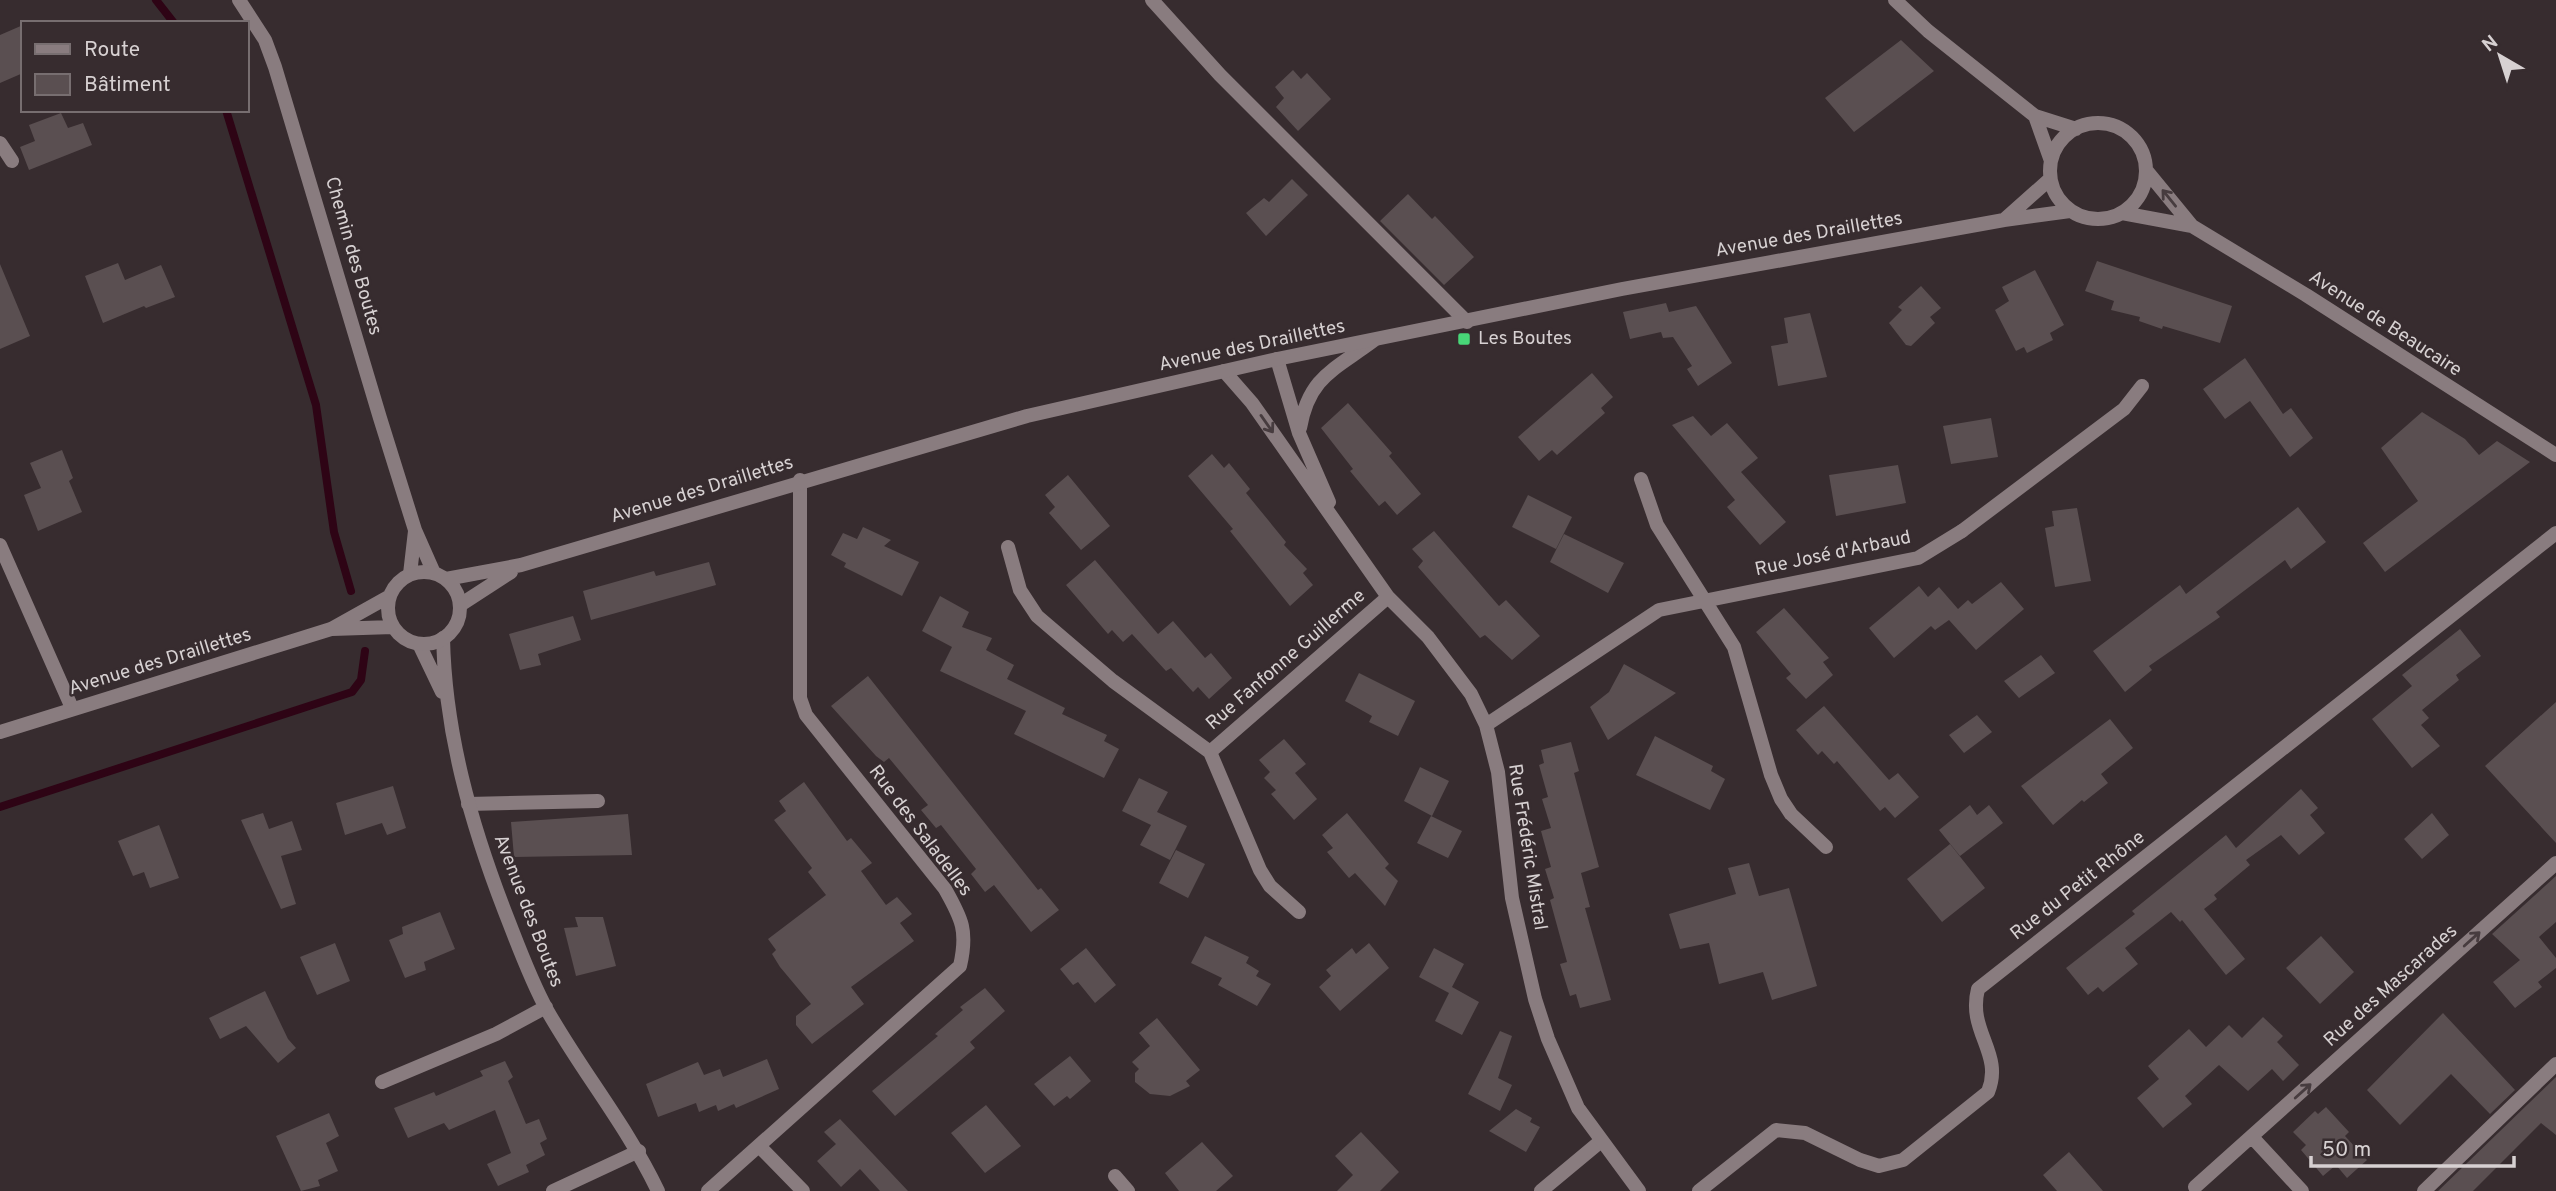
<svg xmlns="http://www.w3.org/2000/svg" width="2556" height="1191" font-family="Overpass,sans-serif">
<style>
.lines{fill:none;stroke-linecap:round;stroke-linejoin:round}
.stream{stroke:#2e0415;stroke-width:8}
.building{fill:#5a4f51}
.service{stroke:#897c7f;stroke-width:14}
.minor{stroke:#897c7f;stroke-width:14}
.tertiary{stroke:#897c7f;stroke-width:14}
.oneway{stroke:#473c3f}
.poi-dot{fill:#48d778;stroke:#372c2f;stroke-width:2.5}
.labels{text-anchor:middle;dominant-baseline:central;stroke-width:5;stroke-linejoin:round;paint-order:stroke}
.street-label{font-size:19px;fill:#d7d1d2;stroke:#372c2f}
.poi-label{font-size:19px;fill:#d7d1d2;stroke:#372c2f;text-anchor:start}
</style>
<rect width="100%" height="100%" fill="#372c2f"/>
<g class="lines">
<path class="stream" d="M 156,0 L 174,23
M 226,110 L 316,405 L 334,532 L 351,591
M 0,807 L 352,692 L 361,680 L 365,651"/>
</g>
<path class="building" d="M 23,25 L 23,73 L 0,83 L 0,35 Z
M 1901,40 L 1934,71 L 1854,132 L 1825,98 Z
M 1293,70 L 1301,79 L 1307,73 L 1331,99 L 1298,131 L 1276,107 L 1284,98 L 1275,87 Z
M 61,113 L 68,128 L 83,123 L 92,145 L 29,170 L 20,147 L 35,141 L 29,125 Z
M 1292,179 L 1308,195 L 1266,236 L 1246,213 L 1264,198 L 1269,202 Z
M 1408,194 L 1432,219 L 1435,216 L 1474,257 L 1444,285 L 1380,221 Z
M 2097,261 L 2232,306 L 2220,343 L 2163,326 L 2162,329 L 2139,321 L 2140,317 L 2111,310 L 2114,301 L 2085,291 Z
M 118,263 L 125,280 L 161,265 L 175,297 L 146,308 L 144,306 L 103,323 L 85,276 Z
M 0,264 L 30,336 L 0,349 Z
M 2035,270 L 2064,325 L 2050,333 L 2053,340 L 2027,353 L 2024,347 L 2016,351 L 1995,310 L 2009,301 L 2002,287 Z
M 1921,286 L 1941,308 L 1930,317 L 1935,323 L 1911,346 L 1906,345 L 1889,323 L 1902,310 L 1898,307 Z
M 1666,303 L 1669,312 L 1696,306 L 1732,363 L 1698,386 L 1687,369 L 1692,366 L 1673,337 L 1663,338 L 1661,332 L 1630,339 L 1623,312 Z
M 1810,313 L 1827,377 L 1778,386 L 1771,346 L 1788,343 L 1784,318 Z
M 2245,358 L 2283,414 L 2291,408 L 2313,438 L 2290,457 L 2250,401 L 2225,419 L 2203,389 Z
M 1592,373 L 1613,397 L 1601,408 L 1605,413 L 1557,455 L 1552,450 L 1539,461 L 1518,437 Z
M 1348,403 L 1392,453 L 1389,456 L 1421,494 L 1397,515 L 1385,501 L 1379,506 L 1350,471 L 1353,469 L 1321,428 Z
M 2422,412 L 2465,439 L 2479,455 L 2497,441 L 2530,462 L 2385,572 L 2363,543 L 2418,501 L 2381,448 Z
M 1693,416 L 1711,436 L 1727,423 L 1758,458 L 1741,472 L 1786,522 L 1760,545 L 1727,507 L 1735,500 L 1672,425 Z
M 1991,418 L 1998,457 L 1951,464 L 1943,426 Z
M 62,450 L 73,478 L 69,481 L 82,512 L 38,531 L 24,495 L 41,488 L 30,463 Z
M 1212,454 L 1224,468 L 1229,463 L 1250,489 L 1246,493 L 1286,542 L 1284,545 L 1307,569 L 1303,573 L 1313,585 L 1290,606 L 1230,531 L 1233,529 L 1188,476 Z
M 1898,465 L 1906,503 L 1836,516 L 1829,475 Z
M 1068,475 L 1110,526 L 1081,550 L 1049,513 L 1055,507 L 1045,495 Z
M 1528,495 L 1572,517 L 1556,549 L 1512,527 Z
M 2298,507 L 2326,542 L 2291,569 L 2285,560 L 2216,612 L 2220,617 L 2149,666 L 2152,670 L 2125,692 L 2093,651 L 2180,585 L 2186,594 Z
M 2077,508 L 2091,581 L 2055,587 L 2045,528 L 2054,526 L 2052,511 Z
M 863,527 L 891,540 L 884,546 L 919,562 L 902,596 L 844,567 L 846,563 L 831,555 L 843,533 L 857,539 Z
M 1434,531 L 1499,606 L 1506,600 L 1540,636 L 1512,660 L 1485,635 L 1480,638 L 1418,567 L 1423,561 L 1412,549 Z
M 1564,534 L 1624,563 L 1608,593 L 1550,562 Z
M 1095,560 L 1158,634 L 1173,621 L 1205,658 L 1211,653 L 1232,678 L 1209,699 L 1198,687 L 1193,692 L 1171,668 L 1166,671 L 1132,634 L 1123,642 L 1112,630 L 1108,634 L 1066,585 Z
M 709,562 L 716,585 L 591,620 L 583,591 L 654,571 L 656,576 Z
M 2001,582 L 2024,609 L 1976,650 L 1949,620 L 1935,630 L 1931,626 L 1894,658 L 1869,628 L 1919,586 L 1928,597 L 1939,587 L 1958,609 L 1968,600 L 1972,604 Z
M 940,596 L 969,612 L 962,627 L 992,638 L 986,650 L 1014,665 L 1007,679 L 1065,708 L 1062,714 L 1107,735 L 1104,741 L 1119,749 L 1104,778 L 1014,734 L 1026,711 L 940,671 L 952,647 L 922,631 Z
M 1784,608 L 1829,658 L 1823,662 L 1833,675 L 1806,699 L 1786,678 L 1791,674 L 1756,632 Z
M 573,616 L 581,640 L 538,654 L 541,665 L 520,670 L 509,634 Z
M 2460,629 L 2481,656 L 2456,675 L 2459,680 L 2422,710 L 2429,718 L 2421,725 L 2440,746 L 2412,768 L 2372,719 L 2412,686 L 2402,675 Z
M 2041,655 L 2055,673 L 2019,698 L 2004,681 Z
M 1624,664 L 1676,693 L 1608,740 L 1590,707 L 1609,692 Z
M 1359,673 L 1415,701 L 1398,736 L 1369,722 L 1372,716 L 1345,701 Z
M 868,676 L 1038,890 L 1041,888 L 1059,910 L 1031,932 L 994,885 L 985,892 L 971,874 L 976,869 L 941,825 L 936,828 L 921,810 L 928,805 L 889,758 L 884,762 L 876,756 L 831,706 Z
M 2556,702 L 2556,843 L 2485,766 Z
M 1824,706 L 1889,780 L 1898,773 L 1919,797 L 1895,818 L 1885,807 L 1880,811 L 1837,761 L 1834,764 L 1822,751 L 1818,755 L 1796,730 Z
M 1977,715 L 1992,732 L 1964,753 L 1949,735 Z
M 2110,719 L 2133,748 L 2101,774 L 2108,783 L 2084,802 L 2082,800 L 2053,825 L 2021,786 Z
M 1655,736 L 1713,766 L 1711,771 L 1725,779 L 1710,810 L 1636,775 Z
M 1284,739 L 1306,764 L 1295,773 L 1317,799 L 1294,820 L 1271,794 L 1276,790 L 1264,778 L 1270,772 L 1259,760 Z
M 1571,742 L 1579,771 L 1574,773 L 1599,867 L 1581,873 L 1590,907 L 1585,908 L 1611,1000 L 1580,1008 L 1576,994 L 1570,996 L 1560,964 L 1567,962 L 1550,900 L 1554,898 L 1545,869 L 1551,867 L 1541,831 L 1551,828 L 1542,799 L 1548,797 L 1539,765 L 1544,763 L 1541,750 Z
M 1420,767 L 1449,781 L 1432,816 L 1404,801 Z
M 1139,778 L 1168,792 L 1157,812 L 1187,826 L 1170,860 L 1140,845 L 1151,825 L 1122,811 Z
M 804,782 L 847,841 L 851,838 L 872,863 L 861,871 L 886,905 L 897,897 L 912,914 L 900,923 L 914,941 L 851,987 L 864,1004 L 812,1044 L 796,1025 L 796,1016 L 811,1004 L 780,967 L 772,954 L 776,950 L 768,939 L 826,895 L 808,872 L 812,868 L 774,820 L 786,811 L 779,801 Z
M 393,786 L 406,828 L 387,835 L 382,823 L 345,835 L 336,803 Z
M 2301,789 L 2318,808 L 2310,815 L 2325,833 L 2299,855 L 2281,835 L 2246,860 L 2250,865 L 2214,895 L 2217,899 L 2204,909 L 2245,959 L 2226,975 L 2182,920 L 2180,922 L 2171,912 L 2125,948 L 2138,964 L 2103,992 L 2098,987 L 2088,995 L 2066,968 L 2135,914 L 2132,911 L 2226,835 L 2236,848 Z
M 1970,805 L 1977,815 L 1989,805 L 2003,823 L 1960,856 L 1939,830 Z
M 263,813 L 269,829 L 292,821 L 302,850 L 281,856 L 296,904 L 281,909 L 241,820 Z
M 1347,813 L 1389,864 L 1385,868 L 1398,881 L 1385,906 L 1355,873 L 1349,878 L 1327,852 L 1333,848 L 1322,835 Z
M 2432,813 L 2449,835 L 2422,859 L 2404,839 Z
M 628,814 L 632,855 L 514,857 L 511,822 Z
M 1431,816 L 1462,831 L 1448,858 L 1417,843 Z
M 159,825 L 179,878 L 150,888 L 144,872 L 133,876 L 118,841 Z
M 1950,844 L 1985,888 L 1942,922 L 1907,879 Z
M 1176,850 L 1205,864 L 1188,898 L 1159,883 Z
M 1749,863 L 1759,896 L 1789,888 L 1817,986 L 1772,1000 L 1763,972 L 1719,984 L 1709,943 L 1680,949 L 1669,914 L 1736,894 L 1728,868 Z
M 2556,876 L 2556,922 L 2539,937 L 2556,958 L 2556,968 L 2538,982 L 2542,987 L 2515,1008 L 2493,982 L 2520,960 L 2492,934 Z
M 440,912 L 455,949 L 424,962 L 426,970 L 405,978 L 389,940 L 403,934 L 402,927 Z
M 575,917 L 603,917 L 616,966 L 576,976 L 564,928 L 578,927 Z
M 1205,936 L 1249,957 L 1246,963 L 1259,971 L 1256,976 L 1271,984 L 1257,1006 L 1218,985 L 1222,978 L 1191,963 Z
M 2321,936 L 2354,972 L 2320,1004 L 2286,968 Z
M 335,943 L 350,981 L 317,995 L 300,957 Z
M 1369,943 L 1389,968 L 1340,1011 L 1319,987 L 1331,976 L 1326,970 L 1352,948 L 1356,954 Z
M 1086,948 L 1116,985 L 1095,1003 L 1078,982 L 1073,985 L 1060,969 Z
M 1434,948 L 1464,964 L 1452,987 L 1479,1002 L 1462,1035 L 1435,1021 L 1449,993 L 1419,977 Z
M 985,988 L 1005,1011 L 970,1042 L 975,1048 L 895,1116 L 872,1091 L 938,1036 L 935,1034 L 963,1010 L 960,1007 Z
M 265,991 L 288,1039 L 296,1048 L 278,1063 L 246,1026 L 220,1039 L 209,1018 Z
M 2443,1013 L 2515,1090 L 2490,1114 L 2451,1074 L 2400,1125 L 2367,1090 Z
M 2263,1017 L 2283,1036 L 2277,1042 L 2299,1065 L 2283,1081 L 2272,1069 L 2248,1091 L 2219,1065 L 2185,1096 L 2192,1104 L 2163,1128 L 2137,1098 L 2159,1079 L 2148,1066 L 2189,1029 L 2206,1047 L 2229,1025 L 2242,1038 Z
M 1157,1018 L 1200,1070 L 1186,1081 L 1190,1086 L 1170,1096 L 1150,1094 L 1135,1082 L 1135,1073 L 1139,1069 L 1132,1062 L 1150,1046 L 1139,1033 Z
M 1500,1031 L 1512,1036 L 1498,1078 L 1512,1085 L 1500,1111 L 1468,1094 Z
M 1070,1056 L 1091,1081 L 1070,1099 L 1067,1096 L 1054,1106 L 1034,1084 Z
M 767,1059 L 779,1089 L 736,1108 L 734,1104 L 718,1111 L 716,1105 L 699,1112 L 696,1103 L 658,1117 L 646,1084 L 698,1062 L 704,1075 L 720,1069 L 723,1077 Z
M 505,1061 L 513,1077 L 508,1081 L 526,1124 L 539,1119 L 547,1139 L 540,1143 L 545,1155 L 526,1165 L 529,1172 L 498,1186 L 487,1164 L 511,1153 L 495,1110 L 449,1130 L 444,1123 L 408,1138 L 394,1108 L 434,1092 L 436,1096 L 483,1076 L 480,1071 Z
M 2556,1077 L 2556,1135 L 2541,1123 L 2473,1191 L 2438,1191 Z
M 986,1105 L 1021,1146 L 985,1173 L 951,1133 Z
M 2326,1107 L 2349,1132 L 2345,1136 L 2367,1160 L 2347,1178 L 2336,1165 L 2323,1176 L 2301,1150 L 2306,1145 L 2293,1132 L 2315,1111 L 2318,1114 Z
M 1516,1109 L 1532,1118 L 1530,1122 L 1540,1127 L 1526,1152 L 1489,1131 Z
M 329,1113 L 339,1136 L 326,1143 L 338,1171 L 318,1180 L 320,1186 L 301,1191 L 276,1136 Z
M 840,1119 L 875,1156 L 908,1191 L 880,1191 L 860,1169 L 841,1187 L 817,1161 L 836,1144 L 824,1132 Z
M 1361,1132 L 1399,1172 L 1380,1191 L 1337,1191 L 1353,1175 L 1335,1156 Z
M 1202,1142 L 1233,1176 L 1216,1191 L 1179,1191 L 1165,1173 Z
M 2069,1152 L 2103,1191 L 2057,1191 L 2043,1175 Z"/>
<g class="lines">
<path class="service" d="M 1152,0 L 1220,75 L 1467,322
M 0,143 L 12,161
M 1962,531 L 2124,409 L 2142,386
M 468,804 L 598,801
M 760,1147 L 803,1191
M 553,1191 L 639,1151
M 1541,1191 L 1601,1141"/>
<path class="minor" d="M 239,0 L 265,40 L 275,67 L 380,418 L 415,530 L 434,573
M 1277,359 L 1299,433 L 1329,502
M 1224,371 L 1252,403 L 1388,597 L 1428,637 L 1471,694 L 1486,725 L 1498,772 L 1512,898 L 1535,999 L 1548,1039 L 1578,1108 L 1639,1191
M 1300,428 C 1309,377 1334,370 1373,341
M 1641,479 L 1657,525 L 1734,647 L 1771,775 L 1781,799 L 1791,814 L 1826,847
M 0,545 L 72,708
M 1008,547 L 1020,590 L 1037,616 L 1113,681 L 1210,752 L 1260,870 L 1270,886 L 1299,912
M 410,574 L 415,531
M 443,638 C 445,733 471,824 505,912 C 518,945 530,979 547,1010 C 582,1072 627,1126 658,1191
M 419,644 L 442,692
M 1486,725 L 1659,610 L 1918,558 L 1962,531
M 1210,752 L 1388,597
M 382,1082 L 496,1034 L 546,1007
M 2252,1137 L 2302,1191
M 1115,1176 L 1128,1191
M 2195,1187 L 2556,863
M 708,1191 L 960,966 C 968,931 962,919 945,889 L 806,715 L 800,698 L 800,480
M 1699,1191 L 1776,1130 L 1805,1133 L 1860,1160 L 1879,1166 L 1903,1160 L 1988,1092 C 2004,1053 1967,1032 1978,989 L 2556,533
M 2424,1191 L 2556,1064"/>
<path class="tertiary" d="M 1895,0 L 1928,31 L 2035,116 L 2076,129
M 2035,116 L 2051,161
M2050 171a48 48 0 1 1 96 0a48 48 0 1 1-96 0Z
M 2146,170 L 2192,226
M 2122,213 L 2192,226 L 2306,295 L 2556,455
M 2005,219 L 2050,179
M388 608a36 36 0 1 1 72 0a36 36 0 1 1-72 0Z
M 446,579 L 521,565 L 1027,416 L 1277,359 L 1622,289 L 2004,220 L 2070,211
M 460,605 L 511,572
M 332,629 L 393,627
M 0,732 L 331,629 L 390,596"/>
</g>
<defs><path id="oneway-shaft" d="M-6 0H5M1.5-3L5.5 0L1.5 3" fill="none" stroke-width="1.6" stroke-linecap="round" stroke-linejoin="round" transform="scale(1.75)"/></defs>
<g class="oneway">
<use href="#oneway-shaft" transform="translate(2169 198) rotate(-129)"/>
<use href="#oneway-shaft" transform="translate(1267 424) rotate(55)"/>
<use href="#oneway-shaft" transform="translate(2472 939) rotate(-42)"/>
<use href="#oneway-shaft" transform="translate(2303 1091) rotate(-42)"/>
</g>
<rect class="poi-dot" x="1457" y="332" width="14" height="14" rx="3.5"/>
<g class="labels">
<g class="street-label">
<text transform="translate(1809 235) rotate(-10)">Avenue des Draillettes</text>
<text transform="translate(353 256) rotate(74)">Chemin des Boutes</text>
<text transform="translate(2385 324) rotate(33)">Avenue de Beaucaire</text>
<text transform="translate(1252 346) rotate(-12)">Avenue des Draillettes</text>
<text transform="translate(702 490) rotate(-17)">Avenue des Draillettes</text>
<text transform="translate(1833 554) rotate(-12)">Rue José d'Arbaud</text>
<text transform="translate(1286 660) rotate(-41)">Rue Fanfonne Guillerme</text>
<text transform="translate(160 662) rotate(-17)">Avenue des Draillettes</text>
<text transform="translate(920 831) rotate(53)">Rue des Saladelles</text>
<text transform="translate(1527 847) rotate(81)">Rue Frédéric Mistral</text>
<text transform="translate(2078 886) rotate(-38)">Rue du Petit Rhône</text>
<text transform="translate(528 911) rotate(69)">Avenue des Boutes</text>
<text transform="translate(2391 986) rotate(-42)">Rue des Mascarades</text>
</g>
<g class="poi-label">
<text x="1478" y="339">Les Boutes</text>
</g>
</g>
<rect x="21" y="21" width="228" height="91" fill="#372c2f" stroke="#776e70" stroke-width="2"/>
<rect x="35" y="44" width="35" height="10" fill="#897c7f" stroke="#776e70" stroke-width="2"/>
<text x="84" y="56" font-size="21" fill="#d7d1d2">Route</text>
<rect x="35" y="74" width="35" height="21" fill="#5a4f51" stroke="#776e70" stroke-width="2"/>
<text x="84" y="91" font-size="21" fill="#d7d1d2">Bâtiment</text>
<g transform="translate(2500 56) rotate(321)" stroke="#372c2f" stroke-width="5" paint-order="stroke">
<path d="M0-5L12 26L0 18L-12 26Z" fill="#d7d1d2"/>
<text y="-10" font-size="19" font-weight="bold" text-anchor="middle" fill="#d7d1d2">N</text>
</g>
<path d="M2311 1156v10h203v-10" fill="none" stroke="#d7d1d2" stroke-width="3.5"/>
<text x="2322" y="1156" font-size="21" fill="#d7d1d2" stroke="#372c2f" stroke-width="5" paint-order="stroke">50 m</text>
</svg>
